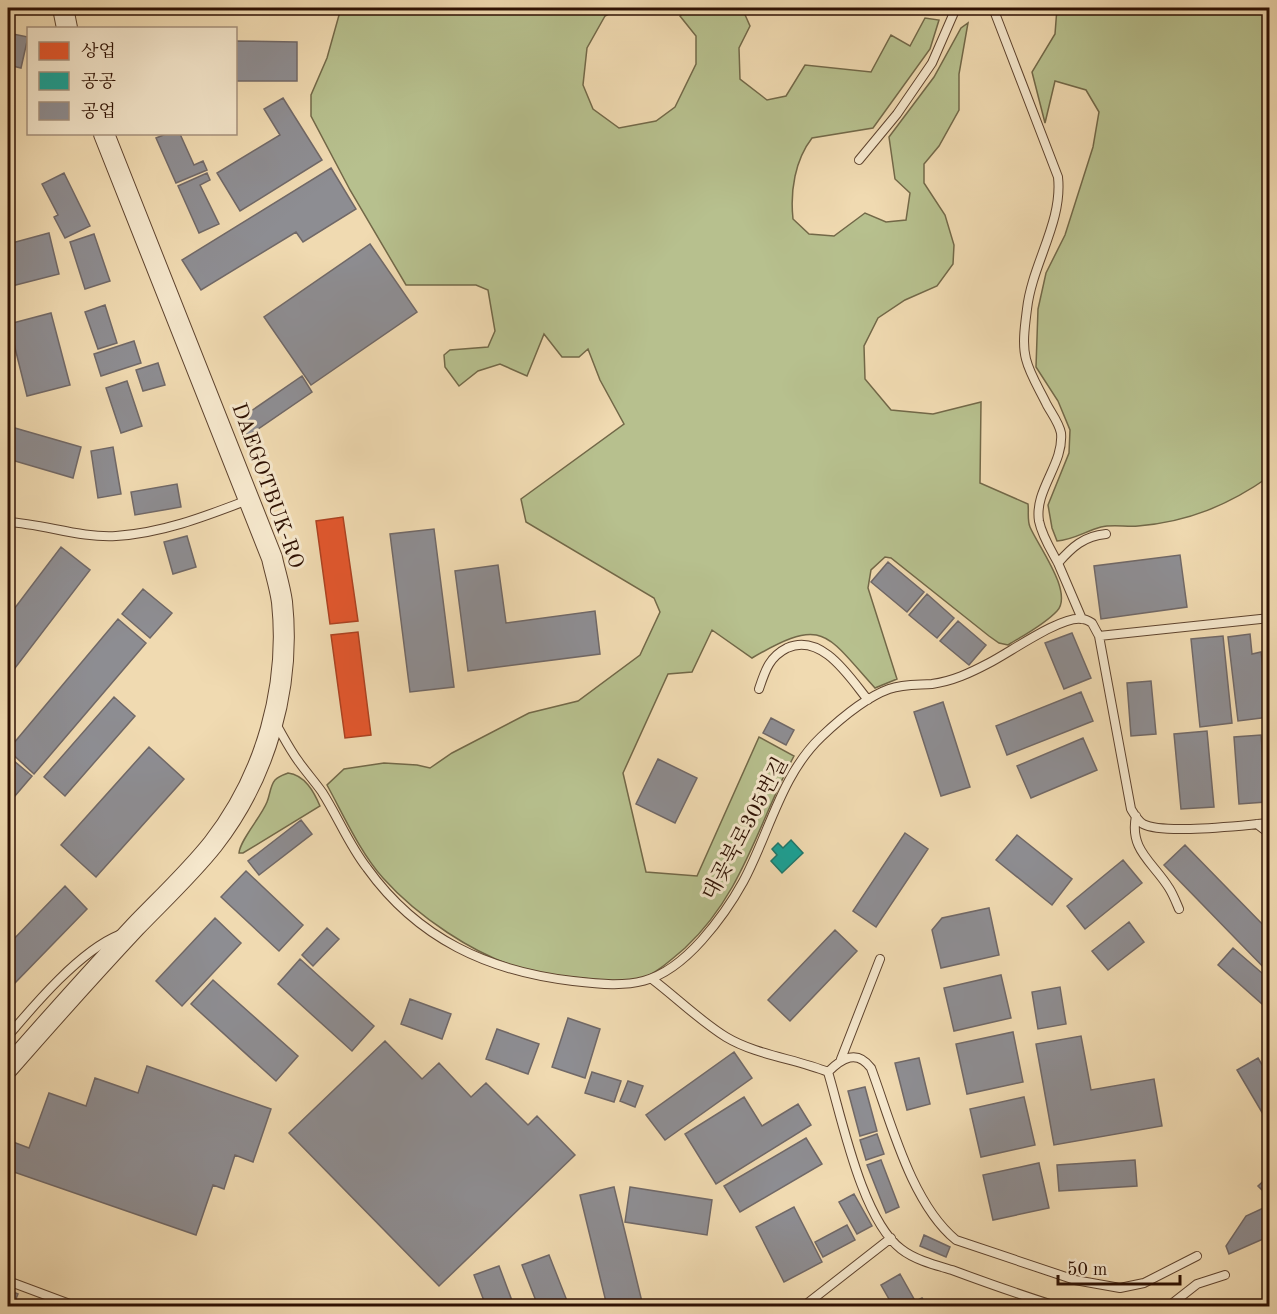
<svg xmlns="http://www.w3.org/2000/svg" width="1277" height="1314" font-family="'Old Standard TT','Noto Serif KR',serif">
<style>
.green{fill:#b7c08e;stroke:#726848;stroke-width:1.5}
.shops{fill:#e4572e;stroke:#ad4221;stroke-width:1.5}
.public{fill:#17a398;stroke:#1e776b;stroke-width:1.5}
.industry{fill:#8d8d92;stroke:#706867;stroke-width:1.5}
.lines{fill:none;stroke-linecap:round;stroke-linejoin:round}
.service-casing{stroke:#5e432e;stroke-width:10}
.tertiary-casing{stroke:#5e432e;stroke-width:22}
.service{stroke:#f5e7cc;stroke-width:8}
.tertiary{stroke:#f5e7cc;stroke-width:20}
.labels{text-anchor:middle;dominant-baseline:central;stroke-width:6;stroke-linejoin:round;paint-order:stroke}
.street-label{font-size:21px;fill:#2e1103;stroke:#f5e7cc}
</style>
<rect width="100%" height="100%" fill="#f0dab1"/>
<filter id="stains"><feTurbulence type="fractalNoise" baseFrequency=".00333" numOctaves="4"/><feColorMatrix values="0 0 0 0 .2 0 0 0 0 .09 0 0 0 0 .02 0 0 0 .5 -.17"/></filter>
<radialGradient id="worn" r=".72"><stop offset=".6" stop-color="#630" stop-opacity="0"/><stop offset="1" stop-color="#630" stop-opacity=".3"/></radialGradient>
<path class="green" d="M 341,8 L 620,8 L 605,16 L 587,48 L 583,85 L 593,109 L 619,128 L 656,121 L 675,107 L 696,64 L 696,36 L 680,16 L 689,8 L 742,8 L 750,26 L 739,48 L 740,79 L 767,100 L 786,96 L 805,65 L 871,72 L 891,35 L 910,46 L 925,18 L 939,20 L 930,49 L 873,128 L 812,138 C 795,160 790,191 793,219 L 809,234 L 834,236 L 865,213 L 886,222 L 906,220 L 910,193 L 895,179 L 889,137 L 934,77 L 961,28 L 968,23 L 959,74 L 959,110 L 939,146 L 924,164 L 924,183 L 945,215 L 954,245 L 953,264 L 937,286 L 905,300 L 878,318 L 864,346 L 865,379 L 891,410 L 933,414 L 981,402 L 980,483 L 1028,504 C 1029,511 1027,520 1030,527 C 1038,546 1074,593 1057,611 C 1044,625 1024,635 1008,645 L 999,643 L 989,636 L 891,558 L 885,557 L 871,570 L 868,588 L 897,679 L 875,688 C 825,633 824,616 752,658 L 712,630 L 692,672 L 668,674 L 623,773 L 646,872 L 697,876 L 759,737 L 794,756 C 758,823 743,894 685,948 C 672,959 656,974 640,979 C 624,983 606,980 590,979 C 568,977 545,975 523,969 C 474,955 417,916 383,878 C 360,852 344,816 327,785 L 344,769 L 384,763 L 417,765 L 430,768 L 452,753 L 529,713 L 578,701 L 640,655 L 660,612 L 654,598 L 526,522 L 521,499 L 624,424 L 600,380 L 588,349 L 579,357 L 562,357 L 544,334 L 527,376 L 500,364 L 478,371 L 459,386 L 445,367 L 444,355 L 450,350 L 488,347 L 495,331 L 488,290 L 476,285 L 406,285 L 350,190 L 311,116 L 311,95 L 327,58 Z
M 1057,8 L 1269,8 L 1270,476 C 1229,505 1188,522 1138,526 C 1126,527 1112,524 1101,527 C 1086,531 1073,540 1057,541 L 1052,528 L 1048,505 L 1069,453 L 1070,430 L 1058,401 L 1036,367 L 1038,309 L 1046,273 L 1065,235 L 1093,147 L 1099,112 L 1086,90 L 1055,81 L 1045,123 L 1032,72 L 1055,34 Z
M 288,773 C 305,775 314,792 320,806 L 243,853 L 239,853 C 240,840 261,817 267,802 C 270,795 270,786 275,780 C 279,776 283,775 288,773 Z"/>
<path class="shops" d="M 343,517 L 358,621 L 330,624 L 316,521 Z
M 358,632 L 371,735 L 345,738 L 331,635 Z"/>
<path class="public" d="M 791,840 L 803,853 L 782,873 L 771,861 L 777,855 L 772,849 L 778,843 L 783,848 Z"/>
<path class="industry" d="M 13,34 L 28,37 L 21,68 L 8,65 L 8,54 Z
M 236,41 L 297,42 L 297,81 L 236,81 Z
M 283,98 L 322,160 L 240,211 L 217,173 L 280,135 L 264,109 Z
M 166,134 L 180,134 L 194,165 L 203,161 L 207,170 L 176,183 L 156,138 Z
M 331,168 L 356,209 L 303,242 L 296,232 L 201,290 L 182,260 Z
M 64,173 L 90,226 L 65,238 L 54,217 L 58,215 L 42,184 Z
M 207,173 L 210,180 L 200,185 L 219,224 L 199,233 L 178,186 Z
M 49,233 L 59,274 L 8,287 L 8,244 Z
M 94,234 L 110,281 L 85,289 L 70,242 Z
M 370,244 L 417,312 L 311,385 L 264,317 Z
M 105,305 L 117,343 L 98,349 L 85,312 Z
M 51,313 L 70,385 L 27,396 L 9,324 Z
M 134,341 L 141,363 L 101,376 L 94,354 Z
M 158,363 L 165,385 L 143,391 L 136,370 Z
M 302,376 L 312,392 L 248,436 L 238,420 Z
M 127,381 L 142,426 L 121,433 L 106,388 Z
M 8,426 L 81,447 L 73,478 L 8,459 Z
M 113,447 L 121,494 L 98,498 L 91,451 Z
M 177,484 L 181,507 L 135,515 L 131,492 Z
M 1266,510 L 1270,510 L 1270,541 Z
M 434,529 L 454,687 L 410,692 L 390,534 Z
M 187,536 L 196,567 L 173,574 L 164,542 Z
M 61,547 L 90,570 L 12,672 L 8,669 L 8,617 Z
M 1180,555 L 1187,607 L 1101,619 L 1094,566 Z
M 888,562 L 924,592 L 907,612 L 871,582 Z
M 498,565 L 506,623 L 595,611 L 600,654 L 468,671 L 455,571 Z
M 143,589 L 172,613 L 150,638 L 122,614 Z
M 927,594 L 954,618 L 937,638 L 909,615 Z
M 118,619 L 146,643 L 34,774 L 8,750 Z
M 958,621 L 986,645 L 969,665 L 940,641 Z
M 1072,633 L 1091,678 L 1064,689 L 1045,643 Z
M 1250,634 L 1252,654 L 1261,652 L 1269,717 L 1238,721 L 1228,637 Z
M 1223,636 L 1232,723 L 1200,727 L 1191,639 Z
M 1151,681 L 1156,734 L 1131,736 L 1127,683 Z
M 1081,692 L 1093,721 L 1007,755 L 996,726 Z
M 114,697 L 135,716 L 65,796 L 44,777 Z
M 943,702 L 970,787 L 941,796 L 914,712 Z
M 771,718 L 794,730 L 786,745 L 763,733 Z
M 1207,731 L 1214,807 L 1181,809 L 1174,734 Z
M 1261,735 L 1266,802 L 1239,804 L 1234,737 Z
M 1083,738 L 1097,770 L 1031,798 L 1017,766 Z
M 149,747 L 184,779 L 96,877 L 61,845 Z
M 8,756 L 32,776 L 9,803 L 8,802 Z
M 658,759 L 697,778 L 675,823 L 636,804 Z
M 301,820 L 312,834 L 259,875 L 248,861 Z
M 905,833 L 928,849 L 876,927 L 853,911 Z
M 1017,835 L 1072,879 L 1052,905 L 996,860 Z
M 1185,845 L 1270,932 L 1270,974 L 1164,865 Z
M 1123,860 L 1142,883 L 1085,929 L 1067,906 Z
M 246,871 L 303,925 L 279,951 L 221,897 Z
M 65,886 L 87,909 L 11,987 L 8,983 L 8,945 Z
M 989,908 L 999,955 L 941,968 L 932,930 L 942,918 Z
M 215,918 L 241,943 L 182,1006 L 156,981 Z
M 1129,922 L 1144,942 L 1108,970 L 1092,951 Z
M 327,928 L 339,939 L 313,966 L 302,955 Z
M 835,930 L 857,951 L 790,1021 L 768,1000 Z
M 1233,948 L 1270,980 L 1270,1011 L 1218,965 Z
M 300,959 L 374,1026 L 352,1051 L 278,984 Z
M 1001,975 L 1011,1018 L 954,1031 L 944,988 Z
M 213,980 L 298,1056 L 276,1081 L 191,1004 Z
M 1060,987 L 1066,1024 L 1038,1029 L 1032,992 Z
M 410,999 L 451,1014 L 442,1039 L 401,1024 Z
M 568,1018 L 600,1029 L 585,1078 L 552,1067 Z
M 497,1029 L 539,1044 L 528,1074 L 486,1059 Z
M 1013,1032 L 1023,1082 L 967,1094 L 956,1044 Z
M 1081,1036 L 1091,1090 L 1154,1079 L 1162,1126 L 1054,1145 L 1036,1044 Z
M 385,1041 L 422,1079 L 439,1063 L 471,1097 L 486,1083 L 528,1125 L 537,1116 L 575,1155 L 439,1286 L 289,1133 Z
M 734,1052 L 752,1078 L 665,1140 L 646,1115 Z
M 919,1058 L 930,1104 L 907,1110 L 895,1063 Z
M 1258,1058 L 1270,1078 L 1270,1126 L 1237,1070 Z
M 147,1066 L 271,1109 L 253,1162 L 235,1155 L 224,1189 L 213,1185 L 196,1235 L 8,1170 L 8,1140 L 29,1148 L 49,1093 L 86,1106 L 95,1078 L 138,1093 Z
M 592,1072 L 621,1081 L 614,1102 L 585,1093 Z
M 628,1081 L 643,1086 L 635,1107 L 620,1101 Z
M 865,1087 L 877,1131 L 860,1136 L 848,1091 Z
M 744,1097 L 762,1126 L 798,1104 L 811,1125 L 716,1184 L 685,1134 Z
M 1024,1097 L 1035,1145 L 981,1157 L 970,1109 Z
M 877,1134 L 884,1154 L 866,1160 L 860,1140 Z
M 806,1138 L 822,1164 L 740,1212 L 724,1186 Z
M 881,1160 L 899,1207 L 886,1213 L 867,1165 Z
M 1135,1160 L 1137,1186 L 1059,1191 L 1057,1165 Z
M 1039,1163 L 1049,1208 L 993,1220 L 983,1175 Z
M 1270,1175 L 1270,1198 L 1258,1186 Z
M 614,1187 L 643,1306 L 607,1306 L 580,1195 Z
M 630,1187 L 712,1200 L 707,1235 L 625,1222 Z
M 854,1194 L 872,1226 L 857,1234 L 839,1202 Z
M 1270,1205 L 1270,1236 L 1229,1254 L 1226,1246 L 1246,1216 Z
M 794,1207 L 822,1262 L 784,1282 L 756,1227 Z
M 847,1225 L 855,1240 L 823,1257 L 815,1242 Z
M 924,1235 L 950,1247 L 946,1257 L 920,1246 Z
M 549,1255 L 569,1306 L 538,1306 L 522,1265 Z
M 499,1266 L 514,1306 L 486,1306 L 474,1275 Z
M 900,1274 L 914,1299 L 900,1306 L 893,1306 L 881,1285 Z
M 8,1290 L 18,1294 L 13,1306 L 8,1306 Z
M 922,1298 L 927,1306 L 907,1306 Z"/>
<g class="lines">
<g class="service-casing">
<path id="service" d="M 993,8 L 1058,177 C 1063,222 1032,264 1027,309 C 1025,325 1022,344 1026,359 C 1030,375 1040,390 1047,405 C 1052,414 1059,423 1061,433 C 1064,464 1034,490 1039,521 C 1042,536 1051,550 1058,563
M 859,160 L 897,114 L 932,63 L 956,8
M 8,522 C 44,524 80,538 116,536 C 163,533 206,516 248,500
M 1082,619 L 1058,563 C 1072,547 1084,536 1106,534
M 1099,636 L 1270,618
M 759,689 C 765,671 769,657 787,648 C 822,632 850,678 868,700
M 276,724 C 283,736 290,750 299,762 C 306,772 315,782 322,792 C 338,817 349,845 367,868 C 418,939 488,971 573,981 C 632,988 660,987 702,940 C 717,923 732,902 743,882 C 769,834 781,775 821,737 C 840,719 864,698 889,689 C 903,684 917,685 932,684 C 953,681 970,673 989,663 C 1009,653 1062,615 1082,619 C 1086,619 1089,621 1092,623 L 1099,636 L 1131,809 C 1134,814 1138,821 1143,824 C 1164,835 1242,825 1270,823
M 1136,816 C 1129,850 1153,862 1169,888 C 1173,894 1176,902 1179,909
M 1257,824 L 1270,834
M 652,979 C 677,998 700,1021 726,1037 C 756,1055 796,1059 828,1072 C 842,1119 862,1219 901,1249 C 915,1260 935,1265 952,1270 C 987,1283 1021,1295 1056,1306
M 8,1021 L 15,1028
M 8,1036 C 35,1004 80,951 119,935
M 841,1059 L 880,959
M 828,1072 C 842,1058 857,1049 871,1068 C 891,1122 911,1203 956,1240 L 1075,1280 L 1120,1288 L 1144,1283 L 1197,1256
M 8,1281 L 75,1306
M 804,1306 L 891,1238
M 1169,1306 L 1197,1284 L 1225,1275"/>
</g>
<g class="tertiary-casing">
<path id="tertiary" d="M 63,8 L 67,28
M 8,1068 C 50,1020 92,973 135,927 C 161,900 190,873 213,844 C 266,776 291,687 282,602 C 280,587 275,572 272,558 L 104,134"/>
</g>
<use href="#service" class="service"/>
<use href="#tertiary" class="tertiary"/>
</g>
<g class="labels">
<g class="street-label">
<text transform="translate(267 486) rotate(70)">DAEGOTBUK-RO</text>
<text transform="translate(746 829) rotate(-62)">대곶북로305번길</text>
</g>
</g>
<rect width="1277" height="1314" fill="none" stroke="#f0dab1" stroke-width="30"/>
<rect x="9" y="9" width="1259" height="1296" fill="none" stroke="#2e1103" stroke-width="3"/>
<rect x="15" y="15" width="1247" height="1284" fill="none" stroke="#2e1103" stroke-width="1.5"/>
<rect x="27" y="27" width="210" height="108" fill="#f5e7cc" stroke="#a5917c" stroke-width="1.5"/>
<rect x="39" y="42" width="30" height="18" fill="#e4572e" stroke="#a5917c" stroke-width="1.5"/>
<text x="81" y="57" font-size="18" fill="#2e1103">상업</text>
<rect x="39" y="72" width="30" height="18" fill="#17a398" stroke="#a5917c" stroke-width="1.5"/>
<text x="81" y="87" font-size="18" fill="#2e1103">공공</text>
<rect x="39" y="102" width="30" height="18" fill="#8d8d92" stroke="#a5917c" stroke-width="1.5"/>
<text x="81" y="117" font-size="18" fill="#2e1103">공업</text>
<path d="M1058 1275v9h122v-9" fill="none" stroke="#2e1103" stroke-width="3"/>
<text x="1067" y="1275" font-size="18" fill="#2e1103" stroke="#f5e7cc" stroke-width="4.5" paint-order="stroke">50 m</text>
<rect width="100%" height="100%" filter="url(#stains)"/>
<rect width="100%" height="100%" fill="url(#worn)"/>
</svg>
